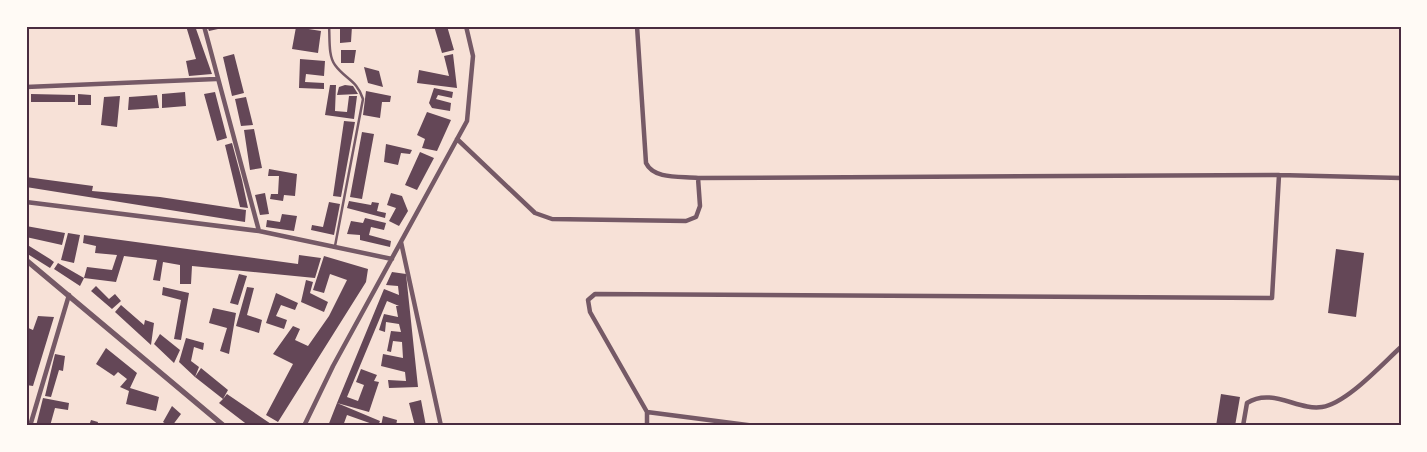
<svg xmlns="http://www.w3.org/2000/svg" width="1427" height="452" font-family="'PT Sans Narrow',sans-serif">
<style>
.building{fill:#644757}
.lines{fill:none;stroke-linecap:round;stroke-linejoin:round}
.service{stroke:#755966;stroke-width:2.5}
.minor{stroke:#755966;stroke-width:4.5}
.tertiary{stroke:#755966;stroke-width:5.5}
.neatline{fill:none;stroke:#4a2c40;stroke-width:2}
</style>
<rect width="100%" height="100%" fill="#f7e1d7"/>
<path class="building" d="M 186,26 L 195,26 L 212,74 L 189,76 L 186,61 L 196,59 Z
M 207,26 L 227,26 L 227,27 L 209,31 Z
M 340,26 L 352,26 L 351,42 L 340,43 Z
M 434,26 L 447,26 L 454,50 L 442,53 Z
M 296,27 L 321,31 L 318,53 L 292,49 Z
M 341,50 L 356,50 L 354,63 L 341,63 Z
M 234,54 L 244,93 L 232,96 L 223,57 Z
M 453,54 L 457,88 L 417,83 L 419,70 L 449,76 L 444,56 Z
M 300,59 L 325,61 L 324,76 L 306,74 L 305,82 L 324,83 L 324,89 L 299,88 Z
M 364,67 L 379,71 L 383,87 L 368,83 Z
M 330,85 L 336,85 L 335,111 L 347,112 L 349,96 L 357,96 L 354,119 L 325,115 Z
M 345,85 L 353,86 L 358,94 L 337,95 L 339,87 Z
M 434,88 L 453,92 L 452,98 L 438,95 L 436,99 L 451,103 L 450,111 L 432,108 L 429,103 Z
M 366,91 L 391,96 L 390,102 L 382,102 L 380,118 L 363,115 Z
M 185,92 L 186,106 L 162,108 L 162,94 Z
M 215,92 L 227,138 L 217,141 L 204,94 Z
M 31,94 L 75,95 L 75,102 L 31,102 Z
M 78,94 L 91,95 L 91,105 L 78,105 Z
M 157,95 L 159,108 L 128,110 L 129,97 Z
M 120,96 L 117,127 L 101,125 L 104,97 Z
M 246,97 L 253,125 L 241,126 L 235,99 Z
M 427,112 L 451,120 L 437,151 L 422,148 L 425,139 L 417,135 Z
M 344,121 L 355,122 L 341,197 L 333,196 Z
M 254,129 L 262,168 L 250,170 L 244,130 Z
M 362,132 L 374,134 L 362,199 L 350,197 Z
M 232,143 L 242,180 L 248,208 L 240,207 L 225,145 Z
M 386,144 L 412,150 L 410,154 L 401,153 L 398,165 L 384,162 Z
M 420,152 L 434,158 L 417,190 L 405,185 Z
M 269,169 L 297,174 L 295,196 L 284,195 L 283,201 L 270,199 L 271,194 L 278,194 L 279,176 L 268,176 Z
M 26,177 L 93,186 L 92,191 L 160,197 L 246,210 L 245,222 L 26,187 Z
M 265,193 L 269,214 L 260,215 L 255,195 Z
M 391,193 L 402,196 L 408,211 L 399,226 L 389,221 L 396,208 L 387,205 Z
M 349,201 L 371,205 L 372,202 L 379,203 L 377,211 L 386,213 L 385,218 L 347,208 Z
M 329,202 L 340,204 L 334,235 L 311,230 L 312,225 L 323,227 Z
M 282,214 L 297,216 L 294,231 L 266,227 L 267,220 L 280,222 Z
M 365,218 L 386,223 L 384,230 L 371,227 L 369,235 L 391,241 L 390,247 L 360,240 L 360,235 L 347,234 L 351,221 L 363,223 Z
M 26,226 L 65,233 L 62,245 L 26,237 Z
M 68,233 L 80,235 L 74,263 L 61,260 Z
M 84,235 L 298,264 L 299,255 L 321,258 L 315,278 L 192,266 L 191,284 L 180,284 L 180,265 L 163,262 L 160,281 L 153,280 L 157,260 L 124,256 L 116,282 L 84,278 L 87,267 L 112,270 L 117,255 L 95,253 L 96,246 L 83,243 Z
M 26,244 L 50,259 L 54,262 L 50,268 L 26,253 Z
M 1336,249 L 1364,253 L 1356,317 L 1328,313 Z
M 324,256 L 368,269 L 366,282 L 278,422 L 266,415 L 293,364 L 273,354 L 293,326 L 300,329 L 295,340 L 308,346 L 329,316 L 347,280 L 330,274 L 324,293 L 313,290 Z
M 58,263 L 84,278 L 80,286 L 54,269 Z
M 392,272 L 406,274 L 418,387 L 389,388 L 388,380 L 406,381 L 405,372 L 381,366 L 383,354 L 403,358 L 402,342 L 393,341 L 391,352 L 387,351 L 391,331 L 401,332 L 399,324 L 386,322 L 385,332 L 379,330 L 384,314 L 398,317 L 396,306 L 399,306 L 387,301 L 347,397 L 358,401 L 364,385 L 356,382 L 361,369 L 377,375 L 374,381 L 379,382 L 369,412 L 337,403 L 384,289 L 399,295 L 398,286 L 386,285 Z
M 239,274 L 247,276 L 238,305 L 230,303 Z
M 306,280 L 313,282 L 310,293 L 328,302 L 324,312 L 301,302 Z
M 96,286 L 109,299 L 115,294 L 121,301 L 112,309 L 91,291 Z
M 163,287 L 189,293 L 181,340 L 174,339 L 181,300 L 162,295 Z
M 247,287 L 254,288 L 247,315 L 262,320 L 259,333 L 236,326 Z
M 276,293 L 298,303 L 295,310 L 281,305 L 276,316 L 287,320 L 284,329 L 266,323 Z
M 121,305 L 144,325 L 145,320 L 154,323 L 151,345 L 115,312 Z
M 213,308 L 236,313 L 229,354 L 220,351 L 227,328 L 209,323 Z
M 38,316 L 54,317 L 33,386 L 26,385 L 26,327 L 33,330 Z
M 160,334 L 180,350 L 174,363 L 154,344 Z
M 186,338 L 204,343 L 203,350 L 194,347 L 191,361 L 199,367 L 195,377 L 201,368 L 228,390 L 223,399 L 227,394 L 274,426 L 249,426 L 219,403 L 223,399 L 195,377 L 179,362 Z
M 106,348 L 137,373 L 130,388 L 159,397 L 156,411 L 126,404 L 129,391 L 120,387 L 127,379 L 118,372 L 114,376 L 96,364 Z
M 55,354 L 65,356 L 63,371 L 59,370 L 51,397 L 45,396 Z
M 1221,394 L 1240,397 L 1235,426 L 1216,426 Z
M 43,398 L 69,403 L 68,410 L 55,408 L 50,426 L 36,426 Z
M 421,400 L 426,426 L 415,426 L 409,403 Z
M 337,403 L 380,421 L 378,426 L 347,415 L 343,426 L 328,426 Z
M 172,406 L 181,414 L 172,426 L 169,426 L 163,422 Z
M 383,416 L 397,420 L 396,426 L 381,426 Z
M 91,420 L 98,422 L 97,426 L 89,426 Z"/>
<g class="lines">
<path class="service" d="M 329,26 C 330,38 328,56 335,65 C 345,79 357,80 363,99 L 335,246"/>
<path class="minor" d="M 204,26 L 259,231
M 637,26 L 646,163 C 654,180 682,176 698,178 L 1279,175 L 1401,178
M 26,87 L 216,79
M 457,139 L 535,213 L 552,219 L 686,221 L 696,217 L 700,206 L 698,178
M 26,202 L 259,231 L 392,259
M 401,242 L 441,426
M 647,412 L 755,426
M 30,426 L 69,295
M 304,426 L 333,366 L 467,121 L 473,56 L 466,26
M 647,426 L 647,412 L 590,312 L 588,300 L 595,294 L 1272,298 L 1279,175
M 1243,426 L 1247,403 C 1272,387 1298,411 1322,407 C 1347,403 1381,365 1401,347"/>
<path class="tertiary" d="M 26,260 L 224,426"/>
</g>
<rect width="1427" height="452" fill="none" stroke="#fffaf5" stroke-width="55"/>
<rect x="28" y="28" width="1372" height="396" class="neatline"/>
</svg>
